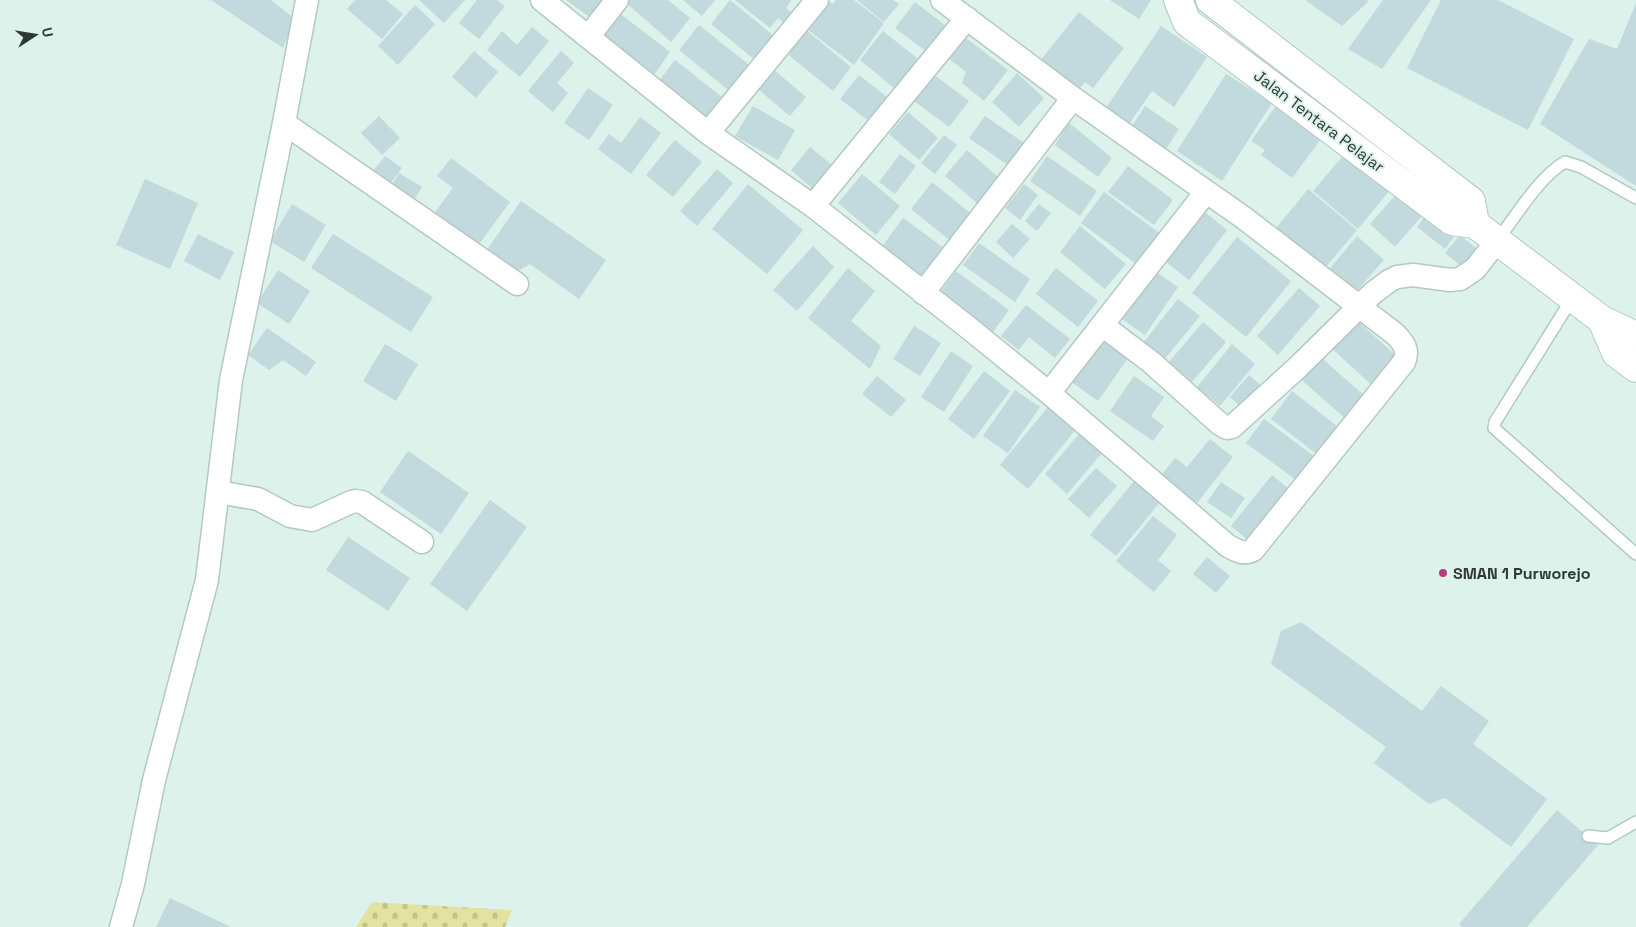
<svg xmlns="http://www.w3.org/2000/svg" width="1636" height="927" font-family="'Space Grotesk',sans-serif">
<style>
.cemetery{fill:url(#cemetery-stones)}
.building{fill:#c2d9dd}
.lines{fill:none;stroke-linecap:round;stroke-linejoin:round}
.lane-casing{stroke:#b4c9c3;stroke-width:14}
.street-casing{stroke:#b4c9c3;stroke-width:25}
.secondary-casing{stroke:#b4c9c3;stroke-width:30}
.lane{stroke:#fff;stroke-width:11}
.street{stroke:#fff;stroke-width:22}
.secondary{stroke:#fff;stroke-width:28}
.poi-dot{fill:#b83a87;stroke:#dcf2eb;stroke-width:2}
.labels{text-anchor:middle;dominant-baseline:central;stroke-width:4;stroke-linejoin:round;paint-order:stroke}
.street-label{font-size:16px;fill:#2f3835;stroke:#dcf2eb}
.poi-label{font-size:16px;font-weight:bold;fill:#2f3835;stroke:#dcf2eb;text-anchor:start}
</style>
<defs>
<pattern id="cemetery-stones" width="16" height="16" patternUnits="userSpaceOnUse" patternTransform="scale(1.25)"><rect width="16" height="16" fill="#e4e2a1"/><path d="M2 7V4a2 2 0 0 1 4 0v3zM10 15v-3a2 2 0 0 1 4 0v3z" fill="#c4c38b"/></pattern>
</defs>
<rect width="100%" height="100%" fill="#dcf2eb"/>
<path class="cemetery" d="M 372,902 L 512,910 L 505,927 L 356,927 Z"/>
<path class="building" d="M 211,0 L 271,0 L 295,19 L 283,48 Z
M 355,0 L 386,0 L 403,14 L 382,39 L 347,9 Z
M 419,0 L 465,0 L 444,23 Z
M 477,0 L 497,0 L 505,6 L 479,39 L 459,23 Z
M 566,0 L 610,0 L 595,21 Z
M 625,0 L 668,0 L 690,18 L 671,42 L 624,1 Z
M 683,0 L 715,0 L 702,16 Z
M 730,0 L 774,36 L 755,60 L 711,24 Z
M 735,0 L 790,0 L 791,1 L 786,8 L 792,13 L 784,23 L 778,18 L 770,28 Z
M 827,0 L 833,4 L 836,0 L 854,0 L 884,23 L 854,65 L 808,30 L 816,20 L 814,18 Z
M 857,0 L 893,0 L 899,4 L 884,22 Z
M 1110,0 L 1151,0 L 1139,19 Z
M 1305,0 L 1366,0 L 1369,1 L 1342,26 Z
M 1383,0 L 1431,0 L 1382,69 L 1348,49 Z
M 1441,0 L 1498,0 L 1574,39 L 1528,130 L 1407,68 Z
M 915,2 L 946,26 L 927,52 L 895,28 Z
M 1636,3 L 1636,186 L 1540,124 L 1589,39 L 1617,49 Z
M 415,5 L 435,24 L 398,65 L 378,46 Z
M 618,12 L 670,52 L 654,75 L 601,35 Z
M 1079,12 L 1124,48 L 1093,88 L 1085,82 L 1077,91 L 1040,61 Z
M 699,25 L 753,68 L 733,94 L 679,50 Z
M 1161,26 L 1207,57 L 1174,107 L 1152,91 L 1129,124 L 1106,108 Z
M 532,27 L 549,41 L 520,77 L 487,50 L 502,31 L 517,45 Z
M 805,29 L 851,67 L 833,91 L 786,53 Z
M 883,31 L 923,63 L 900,93 L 860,60 Z
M 966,38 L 1008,70 L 984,101 L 962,83 L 966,72 L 949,59 Z
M 474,51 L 498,72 L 476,98 L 452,77 Z
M 561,51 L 574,63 L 557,83 L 568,93 L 553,112 L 528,91 Z
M 675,60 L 727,101 L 710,122 L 658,82 Z
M 774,70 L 806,97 L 790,116 L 758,89 Z
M 1017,73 L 1044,98 L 1019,127 L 992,102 Z
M 933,74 L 969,101 L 949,127 L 914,101 Z
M 1226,74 L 1272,103 L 1222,181 L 1177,151 Z
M 859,75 L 892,101 L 874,125 L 840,99 Z
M 588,88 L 613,105 L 589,140 L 564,123 Z
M 753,106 L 795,130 L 778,160 L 735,136 Z
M 1145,106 L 1179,129 L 1162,155 L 1128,132 Z
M 1276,106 L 1321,139 L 1292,178 L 1261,155 L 1265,150 L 1251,141 Z
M 908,112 L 938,138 L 919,160 L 889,134 Z
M 379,116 L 400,138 L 382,155 L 361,133 Z
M 985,116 L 1024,143 L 1009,166 L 969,138 Z
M 640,117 L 661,133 L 631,174 L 598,149 L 609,134 L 621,143 Z
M 1068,122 L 1112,158 L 1098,177 L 1055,145 Z
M 944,135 L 957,145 L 935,174 L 921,163 Z
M 675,140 L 702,162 L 673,197 L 646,175 Z
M 810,147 L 832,165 L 813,189 L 791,170 Z
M 967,150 L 998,177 L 977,203 L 945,176 Z
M 1347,151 L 1391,189 L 1358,229 L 1313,191 Z
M 900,154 L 916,166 L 895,194 L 879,182 Z
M 385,156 L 402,168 L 387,188 L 370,175 Z
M 1047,156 L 1097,191 L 1080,216 L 1030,181 Z
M 451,158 L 510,202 L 479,244 L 435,212 L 453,188 L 437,176 Z
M 1128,166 L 1173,200 L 1154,225 L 1108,192 Z
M 717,169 L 733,183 L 697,226 L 680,211 Z
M 399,173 L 422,187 L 411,205 L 388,191 Z
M 862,174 L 900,206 L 876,235 L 838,203 Z
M 145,179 L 198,203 L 170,269 L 116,245 Z
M 932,182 L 975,217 L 953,243 L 911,209 Z
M 748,184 L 803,230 L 767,274 L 712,229 Z
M 1024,184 L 1038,195 L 1020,220 L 1005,208 Z
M 1308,189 L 1357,230 L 1320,274 L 1272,233 Z
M 1400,190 L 1425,212 L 1395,247 L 1370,224 Z
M 1104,192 L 1166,238 L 1143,269 L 1081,223 Z
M 521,201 L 606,260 L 579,299 L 530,264 L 516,272 L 486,251 Z
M 292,204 L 326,225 L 304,262 L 270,241 Z
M 1039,204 L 1051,213 L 1037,231 L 1025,221 Z
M 1201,209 L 1227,230 L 1189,280 L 1162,259 Z
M 1428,212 L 1456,234 L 1445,249 L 1417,227 Z
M 903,218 L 948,251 L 925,281 L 881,248 Z
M 1012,224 L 1030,239 L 1013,258 L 996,242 Z
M 1080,226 L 1126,264 L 1105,289 L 1060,252 Z
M 198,234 L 234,252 L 220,280 L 184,261 Z
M 333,234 L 433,297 L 411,332 L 311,268 Z
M 1460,235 L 1477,249 L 1462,267 L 1445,253 Z
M 1357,236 L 1384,260 L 1353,295 L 1327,272 Z
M 1237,237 L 1291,281 L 1246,337 L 1192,293 Z
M 979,243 L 1030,279 L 1015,302 L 963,265 Z
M 813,246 L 834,267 L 797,311 L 773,290 Z
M 848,268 L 875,291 L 851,321 L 881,346 L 870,369 L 808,318 Z
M 1056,268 L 1098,301 L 1078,327 L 1036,294 Z
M 1152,269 L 1178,287 L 1145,335 L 1119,317 Z
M 278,270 L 310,291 L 289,324 L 257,303 Z
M 956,271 L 1009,310 L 993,332 L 940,293 Z
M 1299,288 L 1320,306 L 1278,355 L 1257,336 Z
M 1178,299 L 1200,316 L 1164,360 L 1143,343 Z
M 1026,305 L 1070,339 L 1055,358 L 1029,337 L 1019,350 L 1001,336 Z
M 1353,317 L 1401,360 L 1376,389 L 1328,345 Z
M 1203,322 L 1226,342 L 1192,382 L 1169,362 Z
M 914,326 L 941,343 L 920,376 L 893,359 Z
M 267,328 L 316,362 L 306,376 L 283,360 L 269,370 L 248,355 Z
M 1104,334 L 1131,354 L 1098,401 L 1070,381 Z
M 385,344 L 418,364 L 396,401 L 363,381 Z
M 1232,344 L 1255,364 L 1220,406 L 1197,387 Z
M 951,351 L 973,366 L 944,412 L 921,397 Z
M 1317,354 L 1367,398 L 1347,420 L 1297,376 Z
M 984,371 L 1010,391 L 974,439 L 948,419 Z
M 1249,375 L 1262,386 L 1243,409 L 1230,397 Z
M 877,376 L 906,400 L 891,417 L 862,394 Z
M 1134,376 L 1164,397 L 1151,416 L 1164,426 L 1153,441 L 1110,411 Z
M 1015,390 L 1040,407 L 1008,453 L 983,436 Z
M 1292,391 L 1342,430 L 1322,458 L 1271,419 Z
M 1048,407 L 1076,429 L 1028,489 L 1000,465 Z
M 1264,419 L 1318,459 L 1300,483 L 1246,443 Z
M 1079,434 L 1102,453 L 1067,494 L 1045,474 Z
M 1210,439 L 1233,457 L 1194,507 L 1159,478 L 1175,458 L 1187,467 Z
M 408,451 L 469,493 L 441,534 L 380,492 Z
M 1096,468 L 1117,486 L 1089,518 L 1068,499 Z
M 1272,475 L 1294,493 L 1253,544 L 1231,526 Z
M 1134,481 L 1160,502 L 1116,556 L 1090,535 Z
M 1221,482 L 1245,498 L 1231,518 L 1207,502 Z
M 490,500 L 527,527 L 467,611 L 430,584 Z
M 1153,516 L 1177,535 L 1158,560 L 1171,571 L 1154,592 L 1116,561 Z
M 348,537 L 410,578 L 388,611 L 326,570 Z
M 1207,557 L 1230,576 L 1216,593 L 1193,574 Z
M 1301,622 L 1422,711 L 1441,686 L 1489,721 L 1473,744 L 1547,799 L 1511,847 L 1445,798 L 1429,804 L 1374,763 L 1386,747 L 1271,664 L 1281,631 Z
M 1557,810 L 1598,845 L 1527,927 L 1462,927 L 1459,924 Z
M 170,898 L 191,908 L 231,927 L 156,927 Z"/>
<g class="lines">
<g class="lane-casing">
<path id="lane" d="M 1497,241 C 1515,217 1540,176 1565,162 L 1581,167 L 1636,198
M 1573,297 L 1495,422 L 1494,428 L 1636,554
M 1588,836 L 1608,838 L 1636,822"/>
</g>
<g class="street-casing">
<path id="street" d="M 542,0 L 708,133 L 813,206 L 965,325 L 1049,393 L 1228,546 C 1237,551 1244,555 1253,550 L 1404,362 C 1409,350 1404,343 1395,334 L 1244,218 L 1073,98 L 942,0
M 588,37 L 617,0
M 284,123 L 517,284
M 708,133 L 817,0
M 813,206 L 967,18
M 923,293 L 1073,98
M 1102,325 L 1151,362 L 1220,424 L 1227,428 L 1232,427 L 1298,367 L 1373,293 L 1389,281 L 1397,277 L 1413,275 L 1450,280 L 1460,279 L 1475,269 L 1497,241
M 1049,393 L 1206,192
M 218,492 L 258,499 L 290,516 L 312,520 L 349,503 L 355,501 L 362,502 L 422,542
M 121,927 L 133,884 L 154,780 L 207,580 L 231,380 L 284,123 L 307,0"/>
</g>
<g class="secondary-casing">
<path id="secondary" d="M 1178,0 L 1187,22 L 1452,221 L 1475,224 L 1602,320 L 1636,336
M 1210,0 L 1471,201 L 1475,224
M 1602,320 L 1616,353 L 1636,368"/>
</g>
<use href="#lane" class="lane"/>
<use href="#street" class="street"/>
<use href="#secondary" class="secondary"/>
</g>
<circle class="poi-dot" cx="1443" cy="573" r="5"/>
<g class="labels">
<g class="street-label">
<text transform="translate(1319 121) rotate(37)">Jalan Tentara Pelajar</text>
</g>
<g class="poi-label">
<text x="1453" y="573">SMAN 1 Purworejo</text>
</g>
</g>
<g transform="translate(35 35) rotate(78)" stroke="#dcf2eb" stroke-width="4" paint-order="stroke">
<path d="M0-4L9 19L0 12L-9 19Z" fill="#2f3835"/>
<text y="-8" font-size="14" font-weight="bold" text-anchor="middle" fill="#2f3835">U</text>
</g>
</svg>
